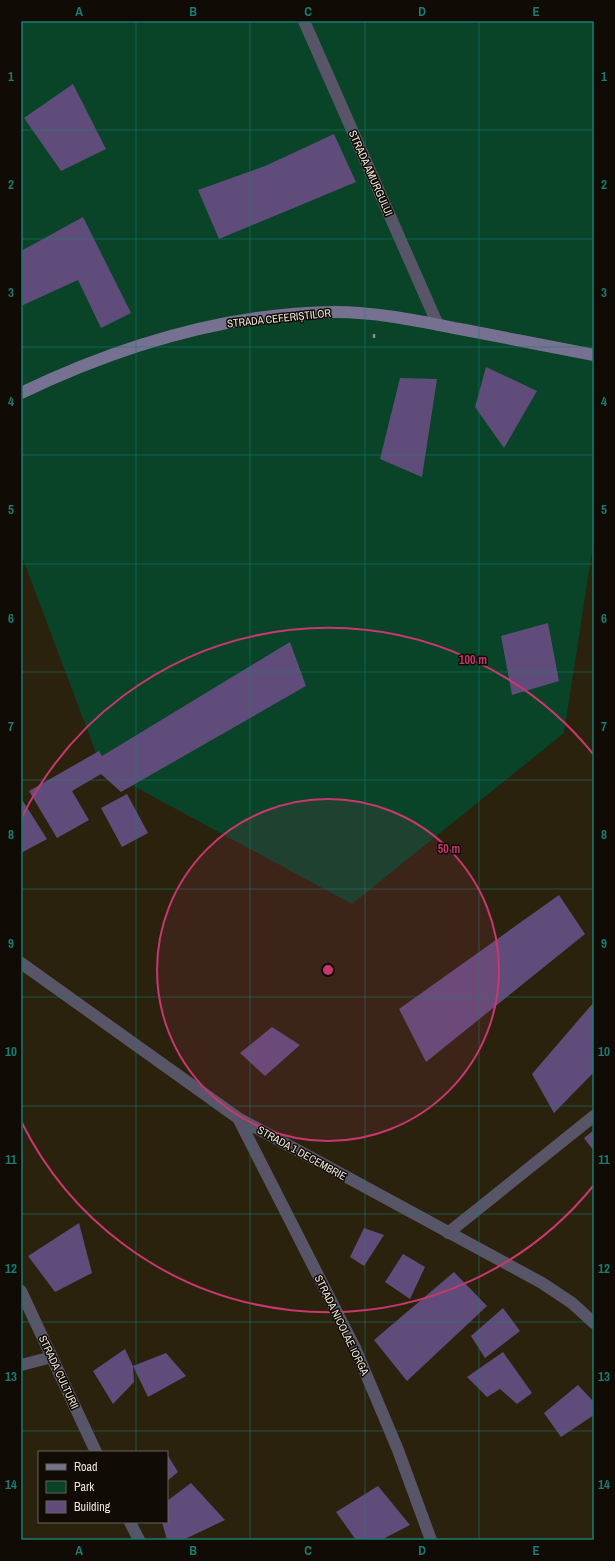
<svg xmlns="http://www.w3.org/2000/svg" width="615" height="1561" font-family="'Archivo Narrow',sans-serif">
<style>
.green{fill:#094328}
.building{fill:#5f4c7a}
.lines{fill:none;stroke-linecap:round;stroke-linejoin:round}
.path{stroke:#938c7c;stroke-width:2.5;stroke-dasharray:4 2;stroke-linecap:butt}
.street{stroke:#585569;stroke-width:12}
.secondary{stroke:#767091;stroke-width:12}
.grid{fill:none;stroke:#1a7c73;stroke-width:1;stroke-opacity:0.55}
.ring{fill:none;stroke:#c8376e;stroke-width:2}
.labels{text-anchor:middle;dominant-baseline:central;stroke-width:3;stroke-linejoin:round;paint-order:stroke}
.street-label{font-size:11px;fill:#ece6da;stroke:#100c05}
.centre{fill:#c8376e;stroke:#100c05;stroke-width:2}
.ring-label{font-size:12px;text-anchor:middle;font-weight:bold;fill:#c8376e;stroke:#100c05;stroke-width:3;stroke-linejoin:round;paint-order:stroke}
.neatline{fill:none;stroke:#1a7c73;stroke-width:1.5}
.grid-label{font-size:13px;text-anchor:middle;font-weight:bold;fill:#1a7c73}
</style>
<rect width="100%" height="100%" fill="#2b220e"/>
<path class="green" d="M 21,21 L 594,21 L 594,539 L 564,733 L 352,904 L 102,769 L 21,554 Z"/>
<path class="building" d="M 73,84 L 106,149 L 61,171 L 24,118 Z
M 334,134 L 356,182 L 219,239 L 198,190 L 265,166 Z
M 83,217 L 131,313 L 101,328 L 78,280 L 21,306 L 21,251 Z
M 486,367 L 537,391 L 504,448 L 475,407 Z
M 400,378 L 437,379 L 422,477 L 380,459 Z
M 548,623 L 559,681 L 512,695 L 501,636 Z
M 290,642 L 306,686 L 121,792 L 101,774 L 72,791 L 89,820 L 57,838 L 29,791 L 99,751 L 102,756 Z
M 127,794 L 148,833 L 122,847 L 101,808 Z
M 21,798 L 47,839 L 21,853 Z
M 559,895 L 585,934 L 426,1062 L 399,1009 Z
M 594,1002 L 594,1072 L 554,1113 L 532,1074 Z
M 272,1027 L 300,1045 L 265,1076 L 240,1053 Z
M 594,1130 L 594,1151 L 584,1138 Z
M 79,1223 L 92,1273 L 55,1292 L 28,1256 Z
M 364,1228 L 384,1235 L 364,1266 L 350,1257 Z
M 403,1254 L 425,1267 L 410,1299 L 385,1282 Z
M 454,1272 L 487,1306 L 407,1381 L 374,1340 Z
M 503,1308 L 520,1331 L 485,1358 L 471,1336 Z
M 125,1349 L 133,1366 L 166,1353 L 186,1376 L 148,1397 L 133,1366 L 134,1382 L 113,1404 L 93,1371 Z
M 503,1352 L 532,1393 L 517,1404 L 500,1389 L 487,1397 L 467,1377 Z
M 578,1385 L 594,1402 L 594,1415 L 561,1437 L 544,1413 Z
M 167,1454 L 178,1472 L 167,1481 Z
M 191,1483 L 225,1520 L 183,1540 L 167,1540 L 162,1522 L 167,1522 L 167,1501 Z
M 378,1486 L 410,1525 L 381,1540 L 356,1540 L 336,1512 Z"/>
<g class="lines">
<path class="path" d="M 374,338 L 374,332"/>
<path class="street" d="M 304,21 L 438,325
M 21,963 L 238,1118 L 542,1283 L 572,1303 L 594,1323
M 238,1118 L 355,1348 L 398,1450 L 431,1540
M 448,1233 L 594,1116
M 21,1291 L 96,1452
M 21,1365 L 52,1357
M 130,1522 L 139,1540"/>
<path class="secondary" d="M 21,393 C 119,346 225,313 335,312 C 377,312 419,321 460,329 C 505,338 549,346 594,355"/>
</g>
<path class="grid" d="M 136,21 L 136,1452M 250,21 L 250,1540M 365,21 L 365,1540M 479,21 L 479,1540M 21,130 L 594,130M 21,239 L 594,239M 21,347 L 594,347M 21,455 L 594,455M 21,564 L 594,564M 21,672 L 594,672M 21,780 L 594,780M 21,889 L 594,889M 21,997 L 594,997M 21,1106 L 594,1106M 21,1214 L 594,1214M 21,1322 L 594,1322M 21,1431 L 594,1431M 136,1522 L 136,1540"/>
<circle cx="328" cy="970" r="171" fill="#c8376e" fill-opacity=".12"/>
<g class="ring">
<circle cx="328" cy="970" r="171"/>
<path d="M594 1185A342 342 0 0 1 22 1123M22 817A342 342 0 0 1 594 755"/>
</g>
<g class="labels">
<g class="street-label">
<text transform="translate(371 173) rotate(66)">STRADA AMURGULUI</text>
<text transform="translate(279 318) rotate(-6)">STRADA CEFERIȘTILOR</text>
<text transform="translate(302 1153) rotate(29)">STRADA 1 DECEMBRIE</text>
<text transform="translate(342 1325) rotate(64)">STRADA NICOLAE IORGA</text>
<text transform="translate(59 1372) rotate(65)">STRADA CULTURII</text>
</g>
</g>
<circle cx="328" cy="970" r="6" class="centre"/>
<g class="ring-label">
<text x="473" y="664">100 m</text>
<text x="449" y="853">50 m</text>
</g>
<rect width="615" height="1561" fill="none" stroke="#100c05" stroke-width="44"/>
<rect x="38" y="1451" width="130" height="72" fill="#100c05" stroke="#68635a"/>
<rect x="46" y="1464" width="20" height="6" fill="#767091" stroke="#68635a"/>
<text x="74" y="1471" font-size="12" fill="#ece6da">Road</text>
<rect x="46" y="1481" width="20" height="12" fill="#094328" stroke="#68635a"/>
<text x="74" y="1491" font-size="12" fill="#ece6da">Park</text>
<rect x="46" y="1501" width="20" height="12" fill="#5f4c7a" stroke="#68635a"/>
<text x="74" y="1511" font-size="12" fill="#ece6da">Building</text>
<rect x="22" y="22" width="571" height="1517" class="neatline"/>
<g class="grid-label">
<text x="79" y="16">A</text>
<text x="193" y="16">B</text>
<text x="308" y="16">C</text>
<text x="422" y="16">D</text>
<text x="536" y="16">E</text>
<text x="11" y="81">1</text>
<text x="604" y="81">1</text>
<text x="11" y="189">2</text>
<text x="604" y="189">2</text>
<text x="11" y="297">3</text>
<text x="604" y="297">3</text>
<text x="11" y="406">4</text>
<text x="604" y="406">4</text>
<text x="11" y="514">5</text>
<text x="604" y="514">5</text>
<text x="11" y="623">6</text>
<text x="604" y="623">6</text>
<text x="11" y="731">7</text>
<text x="604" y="731">7</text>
<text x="11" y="839">8</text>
<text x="604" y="839">8</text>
<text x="11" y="948">9</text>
<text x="604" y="948">9</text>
<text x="11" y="1056">10</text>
<text x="604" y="1056">10</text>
<text x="11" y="1164">11</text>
<text x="604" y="1164">11</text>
<text x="11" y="1273">12</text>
<text x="604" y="1273">12</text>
<text x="11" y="1381">13</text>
<text x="604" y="1381">13</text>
<text x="11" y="1489">14</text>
<text x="604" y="1489">14</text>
<text x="79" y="1555">A</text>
<text x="193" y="1555">B</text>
<text x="308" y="1555">C</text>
<text x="422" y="1555">D</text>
<text x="536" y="1555">E</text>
</g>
</svg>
